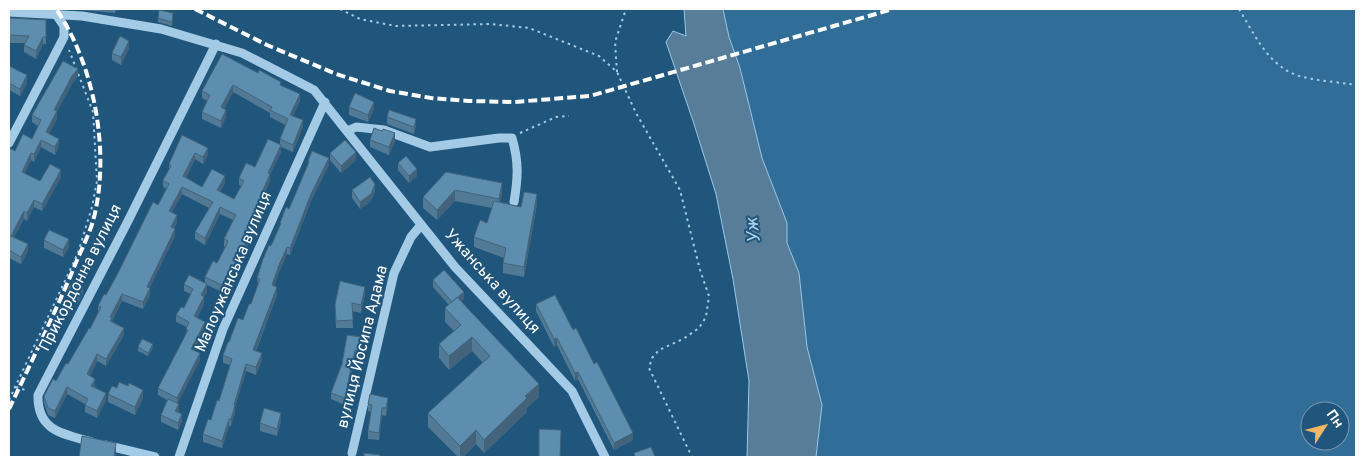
<svg xmlns="http://www.w3.org/2000/svg" width="1365" height="466" font-family="Overpass,sans-serif">
<style>
.green{fill:#306e98;fill-rule:evenodd}
.water{fill:#577d99;stroke:#97c8e7}
.lines{fill:none;stroke-linecap:round;stroke-linejoin:round}
.path{stroke:#a3cbe6;stroke-width:2;stroke-dasharray:2.5 4;stroke-linecap:butt}
.minor{stroke:#a3cbe6;stroke-width:9}
.rail{stroke:#fff;stroke-width:4;stroke-dasharray:9 4;stroke-linecap:butt}
.wall{fill:#517a96}
.shaded-wall{fill:#42637a}
.building{fill:#5e8eaf;stroke:#42637a}
.labels{text-anchor:middle;dominant-baseline:central;stroke-width:4;stroke-linejoin:round;paint-order:stroke}
.street-label{font-size:16px;fill:#fff;stroke:#20557c}
.water-label{font-size:18px;font-style:italic;fill:#aed4ee;stroke:#20557c}
</style>
<rect width="100%" height="100%" fill="#20557c"/>
<path class="green" d="M 723,9 L 1356,9 L 1356,457 L 816,457 L 822,405 L 807,347 L 799,273 L 787,243 L 787,223 L 762,158 L 740,68 L 729,37 ZM 1310,411 L 1340,411 L 1340,441 L 1310,441 Z"/>
<path class="water" d="M 684,9 L 723,9 L 729,37 L 740,68 L 762,158 L 787,223 L 787,243 L 799,273 L 807,347 L 822,405 L 816,457 L 747,457 L 749,381 L 733,279 L 716,194 L 693,121 L 666,42 L 673,31 L 686,36 Z"/>
<g class="lines">
<path class="path" d="M 340,9 L 360,19 L 396,26 L 491,24 L 529,28 L 599,56 L 617,72 L 636,113 L 680,190 L 700,270 L 709,296 L 706,317 L 699,328 L 683,339 L 659,350 L 652,358 L 649,368 L 692,457
M 1239,9 C 1255,35 1268,66 1299,76 C 1317,81 1338,82 1356,85
M 617,72 L 615,42 L 626,9
M 520,133 L 556,117 L 569,116
M 16,387 L 28,391
M 9,400 L 78,253 L 92,207 L 97,181 L 93,112 L 69,50"/>
<path class="minor" d="M 9,12 L 82,16 L 161,29 L 242,53 L 314,90 L 455,267 L 572,391 L 605,457
M 347,131 L 356,127 L 384,130 L 430,147 L 499,138 L 512,138 C 519,162 518,178 514,202
M 9,143 L 64,37 L 64,26 L 52,9
M 92,442 C 63,434 37,431 38,395 L 128,221 L 216,44
M 105,445 L 155,457
M 352,453 L 394,273 L 411,237 L 421,225
M 179,457 L 223,329 L 325,102"/>
<path class="rail" d="M 195,9 L 267,45 L 336,74 L 390,91 L 431,98 L 469,101 L 514,102 L 590,96 L 893,9
M 9,409 C 31,363 53,317 73,270 C 79,254 88,238 93,221 C 111,155 95,65 56,9"/>
</g>
<path class="wall" d="M 71,9 L 116,9 L 115,13 Z
M 173,17 L 172,26 L 158,22 L 158,18 Z
M 9,18 L 46,20 L 46,44 L 43,44 L 36,59 L 24,52 L 24,45 L 25,43 L 9,43 Z
M 129,48 L 121,65 L 112,60 L 112,53 Z
M 9,66 L 27,83 L 20,96 L 9,90 Z
M 258,73 L 281,85 L 300,101 L 293,116 L 303,127 L 293,152 L 281,147 L 281,152 L 270,174 L 270,181 L 262,198 L 263,206 L 256,221 L 257,228 L 241,259 L 241,266 L 237,275 L 232,272 L 222,292 L 207,285 L 207,292 L 204,297 L 204,304 L 197,318 L 205,329 L 194,350 L 200,360 L 177,403 L 178,412 L 182,421 L 178,430 L 161,422 L 161,415 L 167,400 L 158,395 L 158,388 L 186,334 L 187,327 L 176,322 L 176,315 L 184,308 L 191,294 L 184,291 L 184,284 L 205,284 L 205,277 L 217,263 L 225,247 L 224,246 L 224,239 L 233,220 L 220,214 L 205,245 L 195,239 L 195,232 L 209,208 L 182,194 L 172,212 L 177,222 L 174,229 L 175,236 L 149,288 L 150,295 L 143,309 L 122,301 L 112,321 L 124,335 L 106,366 L 97,361 L 90,376 L 95,386 L 95,387 L 106,400 L 97,418 L 85,412 L 85,404 L 67,394 L 55,418 L 48,415 L 44,403 L 44,396 L 68,364 L 90,329 L 98,313 L 98,306 L 106,295 L 158,205 L 167,189 L 163,187 L 163,180 L 169,170 L 169,164 L 182,135 L 208,155 L 203,164 L 195,159 L 186,178 L 202,187 L 225,183 L 220,192 L 234,199 L 241,186 L 239,185 L 239,178 L 255,167 L 280,144 L 280,139 L 285,125 L 270,117 L 270,113 L 233,92 L 224,109 L 226,117 L 221,128 L 202,119 L 202,112 L 207,101 L 202,98 L 202,91 Z
M 78,76 L 72,84 L 57,111 L 57,119 L 49,134 L 59,146 L 55,155 L 41,147 L 34,162 L 31,160 L 24,174 L 40,181 L 61,177 L 42,211 L 34,207 L 27,221 L 24,219 L 14,237 L 28,251 L 21,264 L 9,258 L 9,148 L 15,151 L 32,139 L 38,126 L 32,122 L 32,115 Z
M 349,107 L 374,109 L 368,122 L 349,115 Z
M 387,117 L 416,126 L 414,134 L 387,124 Z
M 370,140 L 395,141 L 389,155 L 370,147 Z
M 330,153 L 356,160 L 341,173 L 330,160 Z
M 308,161 L 329,165 L 311,201 L 290,255 L 287,254 L 279,272 L 274,286 L 277,295 L 256,351 L 262,360 L 256,375 L 246,371 L 235,407 L 235,413 L 231,426 L 229,426 L 222,448 L 203,442 L 203,434 L 211,420 L 219,401 L 230,365 L 223,363 L 223,355 L 229,342 L 243,320 L 251,304 L 258,285 L 257,278 L 280,227 L 280,223 L 289,209 L 308,165 Z
M 398,163 L 417,176 L 409,183 L 398,170 Z
M 446,172 L 502,194 L 500,202 L 521,207 L 537,204 L 524,277 L 503,273 L 503,263 L 504,258 L 474,247 L 474,237 L 487,223 L 492,208 L 455,201 L 437,220 L 423,208 L 423,197 Z
M 352,190 L 375,191 L 371,201 L 360,209 L 352,198 Z
M 44,240 L 69,247 L 63,257 L 44,248 Z
M 433,280 L 464,299 L 461,301 L 539,397 L 527,408 L 527,412 L 484,453 L 476,444 L 463,457 L 458,457 L 428,427 L 428,413 L 483,363 L 472,351 L 449,370 L 439,358 L 439,344 L 454,331 L 445,322 L 445,308 L 449,305 L 433,287 Z
M 67,291 L 83,293 L 78,304 L 67,299 Z
M 365,294 L 361,313 L 352,311 L 353,328 L 336,328 L 335,304 Z
M 536,304 L 573,330 L 633,440 L 614,450 L 578,379 L 575,381 L 557,345 L 554,347 L 536,311 Z
M 347,335 L 362,344 L 360,357 L 355,356 L 348,387 L 351,395 L 347,406 L 331,399 L 331,393 L 342,364 Z
M 138,347 L 153,348 L 148,356 L 138,351 Z
M 117,388 L 143,398 L 135,415 L 108,402 L 108,394 Z
M 368,404 L 388,406 L 386,416 L 382,415 L 379,440 L 368,439 L 368,431 L 371,412 L 368,411 Z
M 281,421 L 277,436 L 260,431 L 260,423 Z"/>
<path class="shaded-wall" d="M 43,37 L 43,44 L 36,59 L 36,51 Z
M 129,41 L 129,48 L 121,65 L 121,57 Z
M 78,69 L 78,76 L 72,84 L 54,117 L 54,110 L 72,76 Z
M 27,75 L 27,83 L 20,96 L 20,89 Z
M 233,85 L 233,92 L 221,114 L 221,107 Z
M 300,94 L 300,101 L 290,122 L 290,115 Z
M 374,102 L 374,109 L 368,122 L 368,115 Z
M 226,110 L 226,117 L 221,128 L 221,121 Z
M 57,111 L 57,119 L 46,140 L 46,132 Z
M 416,119 L 416,126 L 414,134 L 414,127 Z
M 303,120 L 303,127 L 293,152 L 293,145 Z
M 395,133 L 395,141 L 389,155 L 389,147 Z
M 59,139 L 59,146 L 55,155 L 55,147 Z
M 41,140 L 41,147 L 34,162 L 34,154 Z
M 281,145 L 281,152 L 269,178 L 270,174 L 270,181 L 260,204 L 260,197 L 268,173 Z
M 208,148 L 208,155 L 203,164 L 203,157 Z
M 356,152 L 356,160 L 341,173 L 341,166 Z
M 31,153 L 31,160 L 22,180 L 22,172 Z
M 195,153 L 195,159 L 183,183 L 183,176 Z
M 329,158 L 329,165 L 311,201 L 290,255 L 290,248 L 311,194 Z
M 417,169 L 417,176 L 409,183 L 409,176 Z
M 61,170 L 61,177 L 42,211 L 42,204 Z
M 225,176 L 225,183 L 217,197 L 217,190 Z
M 502,183 L 502,194 L 499,210 L 499,199 Z
M 375,184 L 375,191 L 371,201 L 360,209 L 360,202 Z
M 182,187 L 182,194 L 169,218 L 169,211 Z
M 455,190 L 455,201 L 437,220 L 437,210 Z
M 537,194 L 537,204 L 524,277 L 524,267 Z
M 263,199 L 263,206 L 253,226 L 253,219 Z
M 34,200 L 34,207 L 27,221 L 27,213 Z
M 220,207 L 220,214 L 205,245 L 205,238 Z
M 24,211 L 24,219 L 11,243 L 11,236 Z
M 177,215 L 177,222 L 171,234 L 171,227 Z
M 257,221 L 257,228 L 238,264 L 238,257 Z
M 175,229 L 175,236 L 147,294 L 147,287 Z
M 69,239 L 69,247 L 63,257 L 63,250 Z
M 28,244 L 28,251 L 21,264 L 21,257 Z
M 287,247 L 287,254 L 279,272 L 272,292 L 272,285 L 279,265 Z
M 241,259 L 241,266 L 237,275 L 237,268 Z
M 232,265 L 232,272 L 222,292 L 222,285 Z
M 207,284 L 207,292 L 201,303 L 201,295 Z
M 83,286 L 83,293 L 78,304 L 78,297 Z
M 277,287 L 277,295 L 253,357 L 253,350 Z
M 365,287 L 365,294 L 361,313 L 361,305 Z
M 150,288 L 150,295 L 143,309 L 143,302 Z
M 464,292 L 464,299 L 452,309 L 452,302 Z
M 122,294 L 122,301 L 112,320 L 112,325 L 110,317 Z
M 204,297 L 204,304 L 194,323 L 194,316 Z
M 205,322 L 205,329 L 191,356 L 191,349 Z
M 124,328 L 124,335 L 106,366 L 106,359 Z
M 362,337 L 362,344 L 360,357 L 360,351 Z
M 472,337 L 472,351 L 449,370 L 449,356 Z
M 557,338 L 557,345 L 554,347 L 554,339 Z
M 153,344 L 153,348 L 148,356 L 148,353 Z
M 355,350 L 355,356 L 347,393 L 347,387 Z
M 200,353 L 200,360 L 177,405 L 177,398 Z
M 262,353 L 262,360 L 256,375 L 256,367 Z
M 97,354 L 97,361 L 87,381 L 87,374 Z
M 246,364 L 246,371 L 235,407 L 235,413 L 231,426 L 231,419 L 234,405 Z
M 578,372 L 578,379 L 575,381 L 575,373 Z
M 95,379 L 95,386 L 91,392 L 91,386 Z
M 539,384 L 539,397 L 527,408 L 527,412 L 484,453 L 484,440 L 525,396 Z
M 67,387 L 67,394 L 55,418 L 55,411 Z
M 351,389 L 351,395 L 347,406 L 347,399 Z
M 143,390 L 143,398 L 135,415 L 135,407 Z
M 106,393 L 106,400 L 97,418 L 97,411 Z
M 388,398 L 388,406 L 386,416 L 386,408 Z
M 179,404 L 179,411 L 175,418 L 175,411 Z
M 382,408 L 382,415 L 379,440 L 379,433 Z
M 281,413 L 281,421 L 277,436 L 277,429 Z
M 182,414 L 182,421 L 178,430 L 178,423 Z
M 229,419 L 229,426 L 222,448 L 222,441 Z
M 476,430 L 476,444 L 463,457 L 460,457 L 460,446 Z
M 633,433 L 633,440 L 614,450 L 614,443 Z
M 116,443 L 116,457 L 114,457 Z"/>
<path class="building" d="M 159,10 L 173,13 L 172,22 L 158,18 Z
M 9,18 L 46,20 L 46,37 L 43,37 L 36,51 L 24,45 L 29,36 L 9,35 Z
M 120,36 L 129,41 L 121,57 L 112,53 Z
M 222,54 L 258,73 L 259,70 L 281,82 L 280,85 L 300,94 L 290,115 L 303,120 L 293,145 L 280,139 L 288,119 L 270,110 L 272,107 L 233,85 L 221,107 L 226,110 L 221,121 L 202,112 L 210,95 L 202,91 Z
M 63,61 L 78,69 L 72,76 L 54,110 L 57,111 L 46,132 L 59,139 L 55,147 L 41,140 L 34,154 L 31,153 L 22,172 L 40,181 L 50,164 L 61,170 L 42,204 L 34,200 L 27,213 L 24,211 L 11,236 L 28,244 L 21,257 L 9,250 L 9,148 L 15,151 L 23,134 L 32,139 L 41,120 L 32,115 Z
M 9,66 L 27,75 L 20,89 L 9,83 Z
M 355,93 L 374,102 L 368,115 L 349,107 Z
M 389,110 L 416,119 L 414,127 L 387,117 Z
M 374,128 L 382,131 L 383,129 L 395,133 L 389,147 L 370,140 Z
M 182,135 L 208,148 L 203,157 L 195,153 L 183,176 L 202,187 L 212,169 L 225,176 L 217,190 L 234,199 L 244,181 L 239,178 L 246,163 L 255,167 L 268,139 L 281,145 L 268,173 L 270,174 L 260,197 L 263,199 L 253,219 L 257,221 L 238,257 L 241,259 L 237,268 L 232,265 L 222,285 L 205,277 L 213,261 L 217,263 L 226,246 L 228,241 L 224,239 L 236,215 L 220,207 L 205,238 L 195,232 L 213,202 L 182,187 L 169,211 L 177,215 L 171,227 L 175,229 L 147,287 L 150,288 L 143,302 L 122,294 L 110,317 L 112,318 L 110,321 L 124,328 L 106,359 L 97,354 L 87,374 L 95,379 L 91,386 L 106,393 L 97,411 L 85,405 L 88,399 L 67,387 L 55,411 L 48,408 L 44,396 L 53,379 L 56,381 L 66,363 L 68,364 L 89,328 L 90,329 L 101,307 L 98,306 L 104,294 L 106,295 L 118,273 L 153,202 L 158,205 L 169,184 L 163,180 L 171,166 L 169,164 Z
M 345,140 L 356,152 L 341,166 L 330,153 Z
M 312,151 L 329,158 L 311,194 L 290,248 L 287,247 L 279,265 L 272,285 L 277,287 L 253,350 L 262,353 L 256,367 L 246,364 L 234,405 L 235,406 L 231,419 L 229,419 L 222,441 L 203,434 L 208,419 L 211,420 L 217,400 L 219,401 L 232,359 L 223,355 L 228,342 L 229,342 L 238,318 L 243,320 L 249,304 L 251,304 L 260,279 L 257,278 L 263,259 L 269,245 L 271,246 L 281,223 L 280,223 L 286,207 L 289,209 L 309,162 L 308,161 Z
M 406,156 L 417,169 L 409,176 L 398,163 Z
M 446,172 L 502,183 L 499,199 L 455,190 L 437,210 L 423,197 Z
M 370,177 L 375,184 L 371,194 L 360,202 L 352,190 Z
M 524,192 L 537,194 L 524,267 L 503,263 L 506,248 L 474,237 L 480,220 L 487,223 L 494,201 L 521,207 Z
M 49,230 L 69,239 L 63,250 L 44,240 Z
M 444,270 L 464,292 L 452,302 L 433,280 Z
M 189,275 L 207,284 L 201,295 L 204,297 L 194,316 L 205,322 L 191,349 L 200,353 L 177,398 L 158,388 L 188,330 L 186,329 L 189,322 L 176,315 L 181,307 L 184,308 L 193,289 L 184,284 Z
M 73,281 L 83,286 L 78,297 L 67,291 Z
M 340,281 L 365,287 L 361,305 L 352,303 L 353,320 L 336,321 L 335,304 Z
M 555,295 L 573,330 L 576,328 L 594,364 L 597,362 L 633,433 L 614,443 L 578,372 L 575,373 L 557,338 L 554,339 L 536,304 Z
M 457,297 L 539,384 L 525,396 L 527,398 L 484,440 L 476,430 L 460,446 L 428,413 L 490,356 L 472,337 L 449,356 L 439,344 L 461,325 L 445,308 Z
M 347,335 L 362,337 L 360,351 L 355,350 L 347,387 L 351,389 L 347,399 L 331,393 L 342,364 Z
M 142,339 L 153,344 L 148,353 L 138,347 Z
M 119,382 L 128,386 L 129,383 L 143,390 L 135,407 L 108,394 L 112,386 L 117,388 Z
M 370,394 L 388,398 L 386,408 L 382,408 L 379,433 L 368,431 L 372,405 L 368,404 Z
M 168,399 L 179,404 L 175,411 L 182,414 L 178,423 L 161,415 Z
M 264,408 L 281,413 L 277,429 L 260,423 Z
M 539,429 L 561,430 L 560,457 L 539,457 Z
M 82,436 L 116,443 L 114,457 L 79,457 Z
M 651,447 L 655,457 L 635,457 L 634,453 Z
M 364,453 L 380,455 L 380,457 L 364,457 Z"/>
<g class="labels">
<g class="street-label">
<text transform="translate(234 272) rotate(-67)">Малоужанська вулиця</text>
<text transform="translate(81 278) rotate(-63)">Прикордонна вулиця</text>
<text transform="translate(492 282) rotate(48)">Ужанська вулиця</text>
<text transform="translate(363 347) rotate(-76)">вулиця Йосипа Адама</text>
</g>
<g class="water-label">
<text transform="translate(754 230) rotate(-97)">Уж</text>
</g>
</g>
<rect width="1365" height="466" fill="none" stroke="#ffffff" stroke-width="20"/>
<g transform="translate(1325 426) rotate(54)"><circle r="24" fill="#20557c" stroke="#7999b0"/>
<path d="M0-4L9 19L0 12L-9 19Z" fill="#f3b664"/>
<text y="-8" font-size="14" font-weight="bold" text-anchor="middle" fill="#ffffff">Пн</text>
</g>
</svg>
